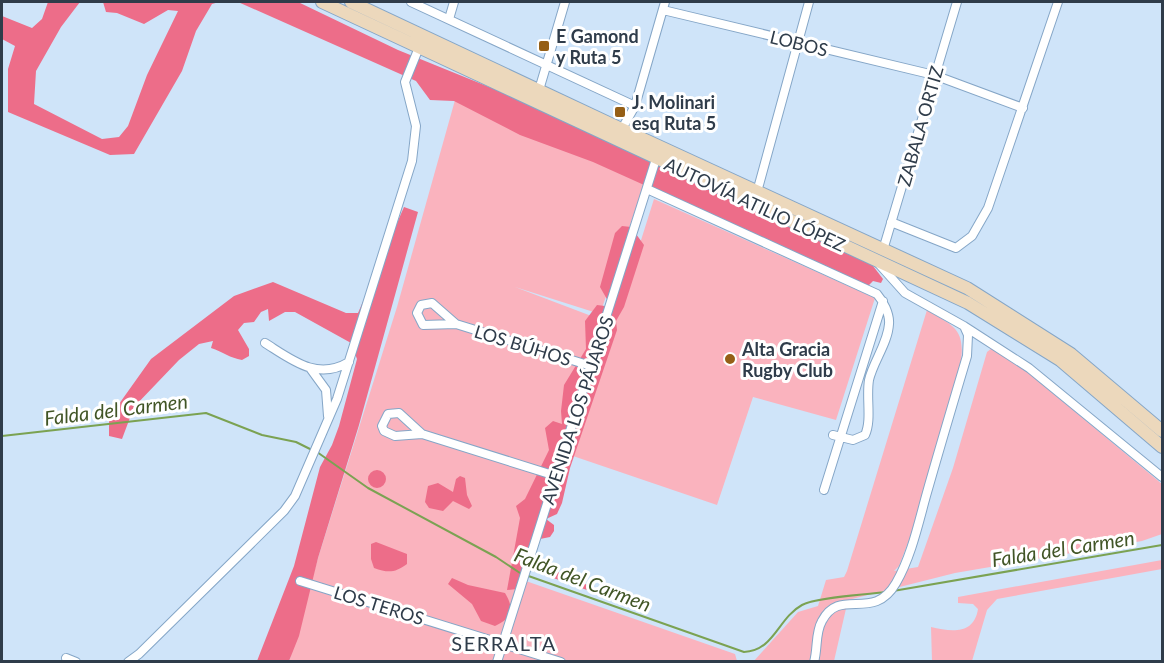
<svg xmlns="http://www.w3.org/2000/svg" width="1164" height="663" font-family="Lato,sans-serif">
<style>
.green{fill:#fab3be}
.forest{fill:#ed6d89}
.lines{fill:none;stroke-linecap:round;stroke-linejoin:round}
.stream{stroke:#7ba252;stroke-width:2}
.street-casing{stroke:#85a6c7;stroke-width:10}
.secondary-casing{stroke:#85a6c7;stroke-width:14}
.street{stroke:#fff;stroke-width:8}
.secondary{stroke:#ecd8bc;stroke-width:12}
.poi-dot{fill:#955f16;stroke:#fff;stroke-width:2}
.labels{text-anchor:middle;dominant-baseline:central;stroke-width:6;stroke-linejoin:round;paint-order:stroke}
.poi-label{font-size:18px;font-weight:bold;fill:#2f3c4a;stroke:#fff;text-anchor:start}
.street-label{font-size:18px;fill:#2f3c4a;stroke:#fff}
.water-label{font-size:20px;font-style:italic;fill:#415526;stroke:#fff}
.neighbourhood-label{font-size:20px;letter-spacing:1.5px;fill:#2f3c4a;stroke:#fff}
</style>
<rect width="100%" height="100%" fill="#cfe4f9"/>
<path class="green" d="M 457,93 L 646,178 L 600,314 L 515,287 L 602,320 L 493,661 L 289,662 L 318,558 L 397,307 Z
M 654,199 L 875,298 L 836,420 L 753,397 L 717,505 L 573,456 Z
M 927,310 C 953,326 965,328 961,361 L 914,527 L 899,566 L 894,571 L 918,567 L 953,468 L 987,352 L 992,348 L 1020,366 L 1162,484 L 1162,534 L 1142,541 L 955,573 L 848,600 L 834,661 L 753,662 L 798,612 L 818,606 L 826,580 L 844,577 L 847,571 Z
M 1162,560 L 1162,569 L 997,599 L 987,610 L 972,661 L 932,661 L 931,627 C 951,632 974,635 978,609 L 973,604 L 958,603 L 958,597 Z
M 523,580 L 735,654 L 737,661 L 498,662 Z"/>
<path class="forest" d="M 48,2 L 80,2 L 61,27 L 36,71 L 34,104 L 102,139 L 119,137 L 128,126 L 147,75 L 178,11 L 168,10 L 144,24 L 117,13 L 106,12 L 103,2 L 219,2 L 212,4 L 196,31 L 182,71 L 134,154 L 110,155 L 8,112 L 8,69 L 15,46 L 2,39 L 2,16 L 32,28 L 42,19 Z
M 238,2 L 298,2 L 398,50 L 499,91 L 870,262 L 883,279 L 881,283 L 873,281 L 868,286 L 593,162 L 520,135 L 454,101 L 430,100 L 416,81 Z
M 404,207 L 418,212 L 359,425 L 318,558 L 299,636 L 289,661 L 257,661 L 294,566 L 320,467 L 332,445 L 339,426 L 357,359 L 351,343 L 295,312 L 285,312 L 269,321 L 268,309 L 261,312 L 254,322 L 244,323 L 238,330 L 249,349 L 249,356 L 242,360 C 230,358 223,352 211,348 L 213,341 L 199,344 L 179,360 L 134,407 L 122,439 L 109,436 L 109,418 L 151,359 L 234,296 L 273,282 L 346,313 L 358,313 Z
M 622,226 L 631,227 L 644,245 L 624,307 L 616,321 L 617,330 L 570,468 L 562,503 L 557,514 L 546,519 L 554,525 L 554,531 L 550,537 L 540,539 L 533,555 L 546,567 L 608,594 L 612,599 L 531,570 L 522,572 L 517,589 L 507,590 L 520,518 L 516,506 L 525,499 L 549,450 L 545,428 L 553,421 L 562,424 L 561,411 L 564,385 L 586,349 L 585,321 L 597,305 L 605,306 L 608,301 L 600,287 L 615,233 Z
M368 479a9 9 0 1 1 18 0a9 9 0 1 1-18 0Z
M 460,476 L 465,478 L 467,495 L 472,506 L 469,509 L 453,501 L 443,511 L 429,508 L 425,502 L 428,486 L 438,483 L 453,492 L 456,479 Z
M 376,542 L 407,554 L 407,564 C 395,573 388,573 374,568 L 371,559 L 371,544 Z
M 452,578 L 468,585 L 505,593 C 515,610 512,618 495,626 L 481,621 L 472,604 L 448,584 Z"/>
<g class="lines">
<path class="stream" d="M 2,436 L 206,413 L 262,435 L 296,442 L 312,450
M 317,452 L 368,488 L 496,557 L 520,573 L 744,652 C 774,651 778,618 802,605 C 817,597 866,595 885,592
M 893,591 L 1162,545"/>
<g class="street-casing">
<path id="street" d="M 411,2 L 635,106
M 663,10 L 934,75 L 1023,108
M 449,19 L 454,2
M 539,90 L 565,2
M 619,134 L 635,106 L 665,2
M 647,189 L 877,294 C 883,301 890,314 889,324 C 888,343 873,362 869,380 C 866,398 872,420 865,435 L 853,440 L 833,435
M 757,192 L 809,2
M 891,222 L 956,248 L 972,236 L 988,208 L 1058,2
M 883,250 L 957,2
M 456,324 L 432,303 L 421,305 L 417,313 L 423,325 L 456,324 L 591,366
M 964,326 L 1029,368 L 1162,477
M 265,343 C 292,360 317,381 349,362
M 310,368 L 326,390 L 328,416
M 422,434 L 399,413 L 388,414 L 382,426 L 384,431 L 395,436 L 422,434 L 556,476
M 824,490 L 883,301
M 300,581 L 561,662
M 66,658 L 76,662
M 128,662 L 139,654 L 284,511 L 295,496 L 337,399 L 412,161 L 416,126 L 405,82 L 420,45
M 497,662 L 656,159
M 814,662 C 818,648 815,633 822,621 C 840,586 873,623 896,583 C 911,557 918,525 926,496 C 939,450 953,403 967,356 L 968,335 L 964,326 L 905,293 L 879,264"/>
</g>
<g class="secondary-casing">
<path id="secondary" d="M 322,2 L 968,303 L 1060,360 L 1162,447
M 351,2 L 617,127 L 967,288 L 1071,354 L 1162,431"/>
</g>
<use href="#street" class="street"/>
<use href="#secondary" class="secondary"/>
</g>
<g class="poi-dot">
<rect x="538" y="40" width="12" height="12" rx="3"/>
<rect x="614" y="106" width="12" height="12" rx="3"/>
<circle cx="730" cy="359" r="6"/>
</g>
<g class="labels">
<g class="poi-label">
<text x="556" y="36">E Gamond<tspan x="556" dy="21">y Ruta 5</tspan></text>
<text x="632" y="102">J. Molinari<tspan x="632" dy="21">esq Ruta 5</tspan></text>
<text x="742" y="349">Alta Gracia<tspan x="742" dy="21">Rugby Club</tspan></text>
</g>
<g class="street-label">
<text transform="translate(799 43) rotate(14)">LOBOS</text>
<text transform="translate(920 126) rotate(-74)">ZABALA ORTIZ</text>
<text transform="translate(755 204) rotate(25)">AUTOVÍA ATILIO LÓPEZ</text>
<text transform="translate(523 345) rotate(17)">LOS BÚHOS</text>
<text transform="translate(577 410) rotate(-72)">AVENIDA LOS PÁJAROS</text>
<text transform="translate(379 605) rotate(17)">LOS TEROS</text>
</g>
<g class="water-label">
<text transform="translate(116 409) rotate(-7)">Falda del Carmen</text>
<text transform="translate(1063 548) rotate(-9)">Falda del Carmen</text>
<text transform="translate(583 579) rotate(21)">Falda del Carmen</text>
</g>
<g class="neighbourhood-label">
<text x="504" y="643">SERRALTA</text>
</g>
</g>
<rect width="1164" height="663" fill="none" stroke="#2f3c4a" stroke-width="6"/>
</svg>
